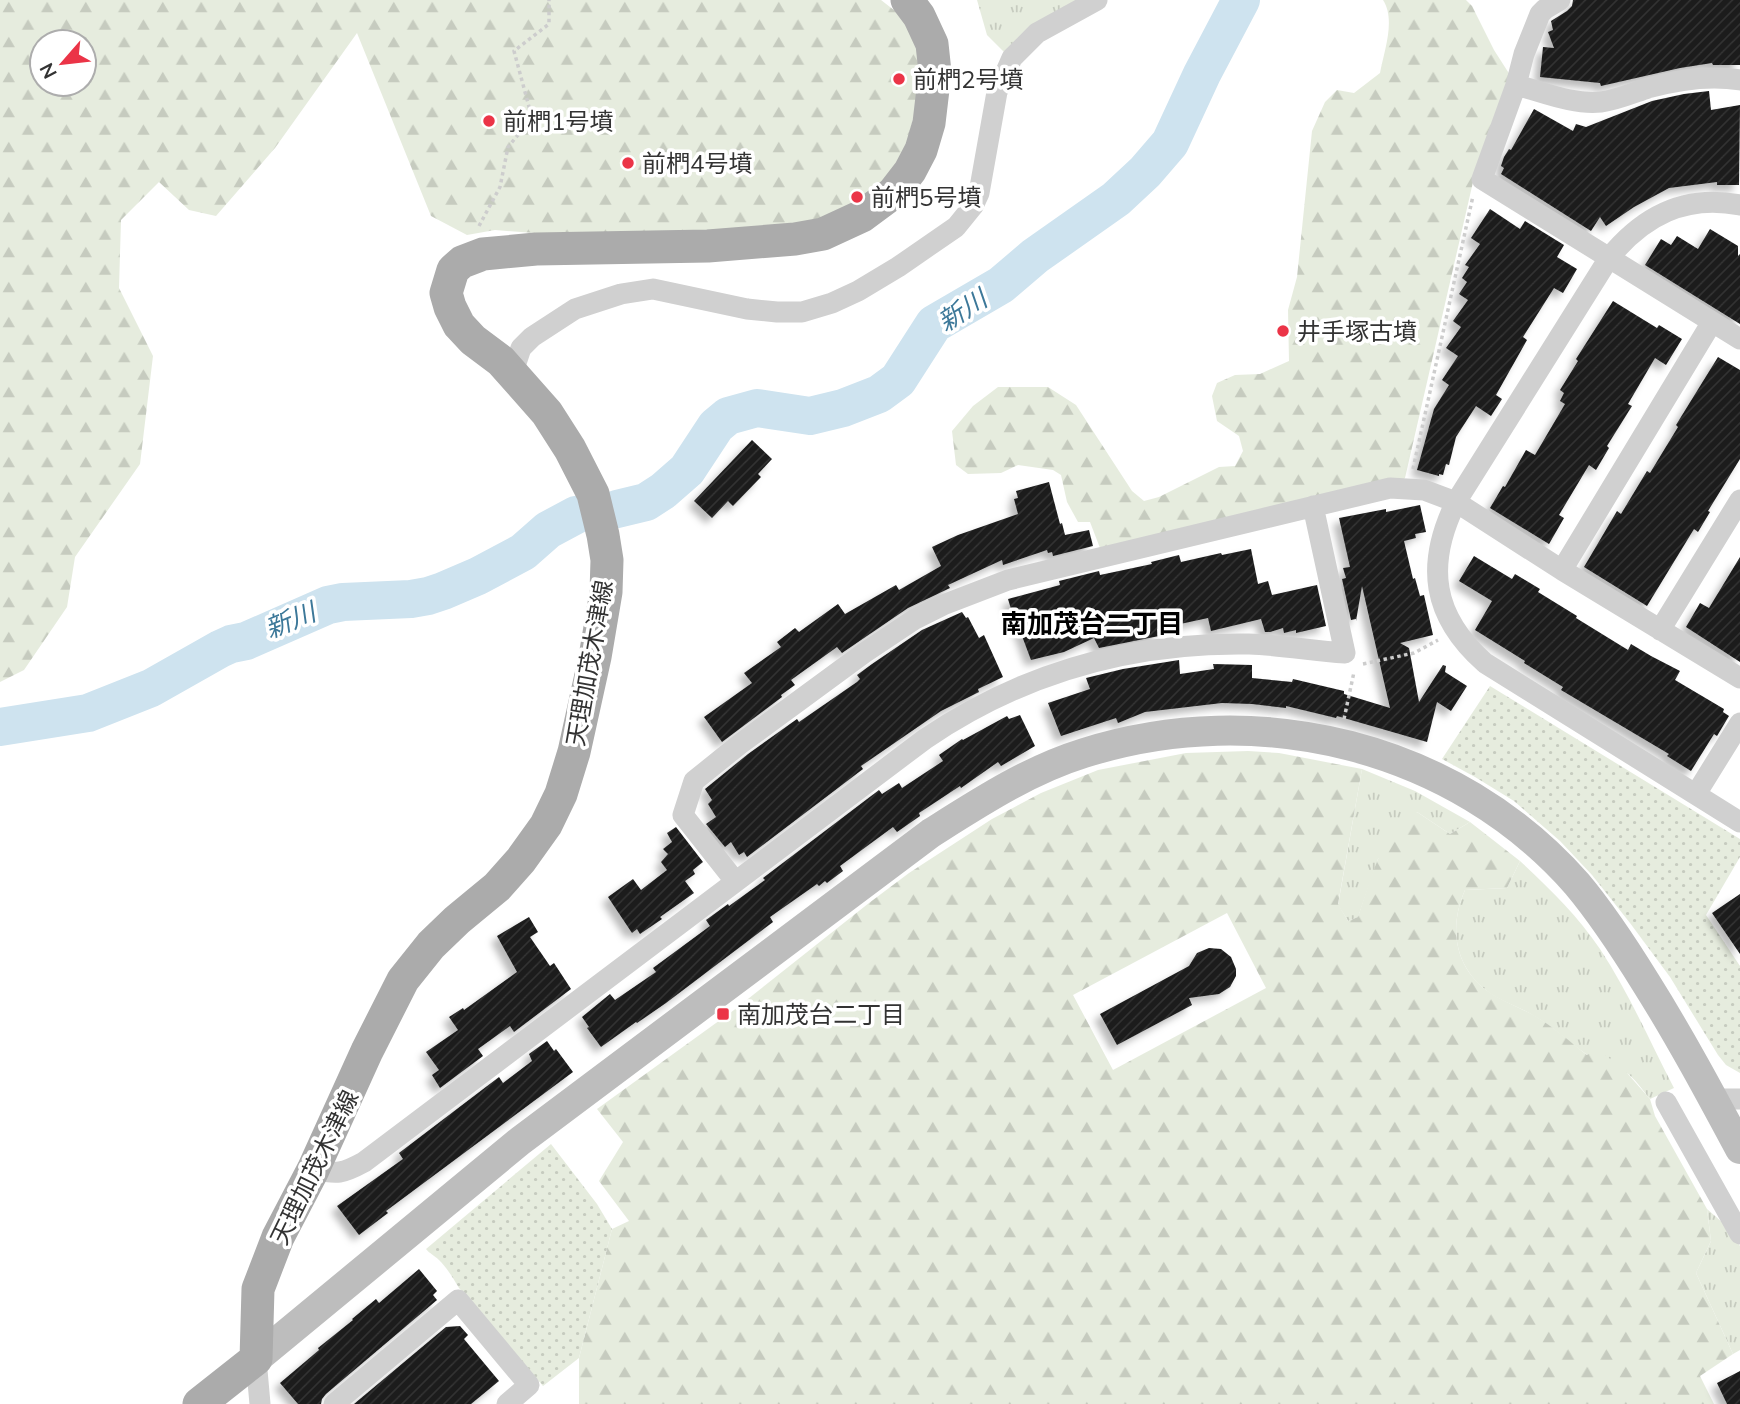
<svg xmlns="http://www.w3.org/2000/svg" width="1740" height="1404" font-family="Mulish,'Noto Sans JP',sans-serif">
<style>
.grass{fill:url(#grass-tufts)}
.forest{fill:url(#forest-firs);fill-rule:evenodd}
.park{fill:url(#park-dots)}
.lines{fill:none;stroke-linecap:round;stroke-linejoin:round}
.river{stroke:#cee3ef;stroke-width:38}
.building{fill:url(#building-hatch);filter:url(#shadow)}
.path{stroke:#cdcdcd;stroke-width:3.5;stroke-dasharray:3.5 3.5;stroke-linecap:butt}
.street{stroke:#d0d0d0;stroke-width:21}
.secondary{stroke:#bdbdbd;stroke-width:30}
.primary{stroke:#ababab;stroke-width:33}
.poi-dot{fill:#eb3447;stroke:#fff;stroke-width:2.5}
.labels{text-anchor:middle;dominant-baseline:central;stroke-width:7;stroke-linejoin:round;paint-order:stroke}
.poi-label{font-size:24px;fill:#333;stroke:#fff;text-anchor:start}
.street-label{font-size:24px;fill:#333;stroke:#fff}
.water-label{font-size:26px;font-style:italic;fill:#3c7899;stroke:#fff}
.neighbourhood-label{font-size:26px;font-weight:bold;fill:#000;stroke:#fff}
</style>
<defs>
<pattern id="grass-tufts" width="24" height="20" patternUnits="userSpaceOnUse" patternTransform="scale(1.75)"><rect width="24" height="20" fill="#e6ecde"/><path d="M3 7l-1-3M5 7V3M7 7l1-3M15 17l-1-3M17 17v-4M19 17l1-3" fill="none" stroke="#c6cbbf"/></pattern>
<pattern id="forest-firs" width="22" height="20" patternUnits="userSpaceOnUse" patternTransform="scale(1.75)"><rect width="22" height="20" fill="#e6ecde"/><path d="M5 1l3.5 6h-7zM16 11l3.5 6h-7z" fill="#c6cbbf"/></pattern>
<pattern id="park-dots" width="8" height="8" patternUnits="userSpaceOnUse" patternTransform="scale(1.75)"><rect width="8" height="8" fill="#e6ecde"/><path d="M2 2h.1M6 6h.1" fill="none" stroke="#c6cbbf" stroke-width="1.8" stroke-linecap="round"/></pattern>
<pattern id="building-hatch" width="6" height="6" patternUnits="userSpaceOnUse" patternTransform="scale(1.75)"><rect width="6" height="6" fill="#1a1a1a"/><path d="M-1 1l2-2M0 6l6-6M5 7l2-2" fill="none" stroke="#333"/></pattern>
<filter id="shadow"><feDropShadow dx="-6" dy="6" stdDeviation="3.5" flood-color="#0004"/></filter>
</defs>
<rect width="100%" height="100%" fill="#fff"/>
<path class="grass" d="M 977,0 L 1087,0 L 1009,57 L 987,35 Z
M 1362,769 L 1415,791 L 1470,822 L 1450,834 L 1417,812 L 1378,859 L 1358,917 L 1348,921 L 1338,905 Z
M 1520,861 C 1549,888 1578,916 1600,949 C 1629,993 1650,1042 1674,1088 L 1650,1099 C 1643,1091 1635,1078 1625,1072 C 1613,1065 1598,1061 1586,1054 C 1568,1042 1553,1026 1534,1016 C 1522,1008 1508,1004 1496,997 C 1456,973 1447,931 1465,890 L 1507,888 Z
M 1707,1209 L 1730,1229 L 1740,1246 L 1740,1350 L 1733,1354 L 1696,1273 L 1711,1241 Z"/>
<path class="forest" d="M 0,0 L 881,0 L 899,14 L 915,34 L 921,57 L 920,93 L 904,153 L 889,177 L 865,202 L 821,221 L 772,230 L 560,235 L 495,230 L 467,235 L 431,216 L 357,33 L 275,148 L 216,216 L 189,210 L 159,182 L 121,220 L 119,288 L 153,356 L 140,464 L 75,557 L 67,607 L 24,670 L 0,682 ZM 42,42 L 84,42 L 84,84 L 42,84 Z
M 1383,0 L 1466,0 L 1472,6 L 1494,50 L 1510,75 L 1473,182 L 1405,478 L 1402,481 L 1100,548 L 1090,522 L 1078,522 L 1067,502 L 1061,475 L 1053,470 L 1018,465 L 1001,473 L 968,474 L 956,465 L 952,431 L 973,406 L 998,387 L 1048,387 L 1076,405 L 1132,491 L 1144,501 L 1159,497 L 1219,467 L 1235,466 L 1243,451 L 1239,436 L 1217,421 L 1212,396 L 1217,383 L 1235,375 L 1260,374 L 1289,361 L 1288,310 L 1297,277 L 1312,131 L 1325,102 L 1337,90 L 1354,93 L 1380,73 C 1384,51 1396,20 1383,0 Z
M 1248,751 L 1279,753 L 1362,769 L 1338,904 L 1348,921 L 1358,917 C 1368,888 1380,841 1402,819 C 1406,815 1412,814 1417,812 L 1450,834 L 1470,822 L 1520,861 L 1507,888 L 1465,890 C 1447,931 1456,974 1497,997 C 1509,1004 1523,1009 1535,1016 C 1554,1027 1570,1042 1587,1055 L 1597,1048 L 1627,1073 L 1650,1099 L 1655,1116 L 1707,1209 L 1711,1241 L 1696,1273 L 1733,1354 L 1700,1376 L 1714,1404 L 579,1404 L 579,1358 L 612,1229 L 629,1221 L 599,1181 L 623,1142 L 597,1109 L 734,1010 L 869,903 L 909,873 L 992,819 L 1041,793 L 1098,770 L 1186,753 ZM 1227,913 L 1266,988 L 1113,1070 L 1073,995 Z"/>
<path class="park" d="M 1490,686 L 1740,839 L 1740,857 L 1706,915 L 1740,966 L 1740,1073 L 1726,1065 L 1718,1055 L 1670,977 L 1630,923 L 1592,875 L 1560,841 L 1514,801 L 1475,777 L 1442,759 Z
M 551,1144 L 597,1204 L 612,1229 L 579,1358 L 543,1386 L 459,1288 C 453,1278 447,1268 439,1260 C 434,1255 430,1254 426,1249 Z"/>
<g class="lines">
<path class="river" d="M 617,509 L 646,502 L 663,491 L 687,470 L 716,426 L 728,416 L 757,408 L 810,416 L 843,408 L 879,394 L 898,380 L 934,324 L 1001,285 L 1035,256 L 1116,199 L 1145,172 L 1170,143 L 1202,74 L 1241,0
M 0,727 L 88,713 L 151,688 L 220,649 L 231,644 L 246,641 L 328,605 L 343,602 L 411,599 L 428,596 L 443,591 L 478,576 L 523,552 L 548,530 L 576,515"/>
</g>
<path class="building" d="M 1573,0 L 1740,0 L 1740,65 L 1713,65 L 1712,63 L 1680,68 L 1601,86 L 1600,83 L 1540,77 L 1543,47 L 1554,48 L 1548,32 L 1553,30 L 1551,21 L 1567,11 L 1572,6 Z
M 1709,91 L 1711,110 L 1740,105 L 1739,185 L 1717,185 L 1717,182 L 1669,188 L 1634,207 L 1606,226 L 1600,217 L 1591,231 L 1501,174 L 1504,168 L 1501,166 L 1504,157 L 1509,149 L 1511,150 L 1534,109 L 1573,131 L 1576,124 L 1586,127 L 1652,101 L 1684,94 Z
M 1490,209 L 1520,229 L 1525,221 L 1564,245 L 1557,257 L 1577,269 L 1563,293 L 1554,288 L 1523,337 L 1527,340 L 1496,395 L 1502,399 L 1491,416 L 1476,406 L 1456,437 L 1449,465 L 1446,464 L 1443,475 L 1439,474 L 1439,476 L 1417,470 L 1434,409 L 1449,385 L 1442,380 L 1458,356 L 1446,348 L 1461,327 L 1453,321 L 1468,300 L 1459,294 L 1467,282 L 1462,278 L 1469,267 L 1465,265 L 1480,244 L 1471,238 Z
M 1710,229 L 1738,246 L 1738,256 L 1740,254 L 1740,324 L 1645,265 L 1661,239 L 1671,245 L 1677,236 L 1698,249 Z
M 1613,301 L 1657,328 L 1659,325 L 1682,339 L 1666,365 L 1655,358 L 1628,404 L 1632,406 L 1607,446 L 1609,448 L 1596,470 L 1589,465 L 1559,515 L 1564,518 L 1549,544 L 1490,508 L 1503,486 L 1505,487 L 1526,450 L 1535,455 L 1565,404 L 1560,401 L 1564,393 L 1560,390 L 1578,361 L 1576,359 Z
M 1718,357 L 1740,370 L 1740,459 L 1708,511 L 1710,512 L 1698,532 L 1694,529 L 1647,606 L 1584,567 L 1617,511 L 1621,514 L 1647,471 L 1650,473 L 1678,427 L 1676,425 Z
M 752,440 L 772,459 L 758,474 L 761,477 L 733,506 L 728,501 L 712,518 L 694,501 Z
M 1049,482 L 1060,524 L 1062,523 L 1065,535 L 1089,530 L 1093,546 L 1053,556 L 1052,552 L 1048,553 L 1047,550 L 1003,565 L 1002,560 L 948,585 L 950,588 L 908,608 L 842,653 L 837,647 L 791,680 L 795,685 L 781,695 L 782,697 L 722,742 L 704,717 L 752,683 L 744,673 L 781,647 L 777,642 L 795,628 L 799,632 L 838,604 L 845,614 L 896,585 L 899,590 L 941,566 L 932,547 L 958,535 L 1018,514 L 1014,499 L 1018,498 L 1016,491 Z
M 1420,505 L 1426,532 L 1415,534 L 1416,538 L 1404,541 L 1413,579 L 1415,578 L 1420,596 L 1424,595 L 1433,635 L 1400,643 L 1409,648 L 1419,702 L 1443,665 L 1446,666 L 1445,672 L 1467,686 L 1451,711 L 1437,702 L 1427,742 L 1337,716 L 1336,718 L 1286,706 L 1286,708 L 1252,704 L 1222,703 L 1145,712 L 1118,723 L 1116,718 L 1061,736 L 1048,703 L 1090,689 L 1086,678 L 1123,669 L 1179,660 L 1180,674 L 1214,669 L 1213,664 L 1252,665 L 1252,678 L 1292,682 L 1293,679 L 1344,691 L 1344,694 L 1390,708 L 1362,586 L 1356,621 L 1356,619 L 1351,620 L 1342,579 L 1346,578 L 1343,568 L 1350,567 L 1339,518 L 1386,509 L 1386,512 Z
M 1251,549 L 1258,584 L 1268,581 L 1272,595 L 1317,585 L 1326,626 L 1296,633 L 1296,630 L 1284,633 L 1283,628 L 1270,632 L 1265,632 L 1261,619 L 1211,631 L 1208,618 L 1157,629 L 1159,636 L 1099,648 L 1094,638 L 1064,652 L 1031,660 L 1019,628 L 1017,629 L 1008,599 L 1060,585 L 1059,581 L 1099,571 L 1100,575 L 1152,564 L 1151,562 L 1179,555 L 1181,562 L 1221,553 L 1222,555 Z
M 1474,556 L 1512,579 L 1515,574 L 1540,589 L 1538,592 L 1577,616 L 1576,618 L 1628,650 L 1631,644 L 1651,656 L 1680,671 L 1675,680 L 1724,709 L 1723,712 L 1729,716 L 1717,736 L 1714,734 L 1691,771 L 1667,756 L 1669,754 L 1561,690 L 1563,687 L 1524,663 L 1525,661 L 1475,630 L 1492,601 L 1459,581 Z
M 1740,557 L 1740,662 L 1686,627 L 1700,603 L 1709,608 Z
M 962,612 L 966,618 L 968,617 L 979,638 L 984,635 L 1003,677 L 978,689 L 979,692 L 941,711 L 861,766 L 863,769 L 747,857 L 744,852 L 739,855 L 731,842 L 725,847 L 706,824 L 716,817 L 708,804 L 712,800 L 705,789 L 748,754 L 797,719 L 799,722 L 857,682 L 860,679 L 857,675 L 872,664 L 922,630 Z
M 1020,715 L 1035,746 L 1001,766 L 998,762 L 961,788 L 960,786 L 919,813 L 920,816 L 897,832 L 893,827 L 840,866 L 843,871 L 827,883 L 825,881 L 819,886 L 817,884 L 770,917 L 773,922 L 666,1003 L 637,1023 L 636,1022 L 601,1047 L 587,1028 L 589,1027 L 582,1017 L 610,994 L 615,1000 L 656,972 L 653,968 L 710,926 L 706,920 L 728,904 L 729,906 L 765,880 L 763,878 L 879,790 L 882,794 L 899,783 L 902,788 L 943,761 L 939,755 L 962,739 L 963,740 L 1007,716 L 1009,719 Z
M 676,827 L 703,862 L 693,870 L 695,874 L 685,881 L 694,893 L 660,917 L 662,919 L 640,934 L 637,929 L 632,933 L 608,897 L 633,879 L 641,890 L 667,870 L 661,862 L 668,854 L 663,849 L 672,842 L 667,833 Z
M 1740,894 L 1740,954 L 1712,913 Z
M 529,917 L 538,932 L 530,937 L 550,966 L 554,963 L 571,989 L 514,1032 L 510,1026 L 478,1049 L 483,1056 L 440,1088 L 432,1075 L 439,1070 L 426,1052 L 458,1030 L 449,1017 L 463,1008 L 464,1010 L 517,972 L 497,936 Z
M 1209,948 L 1221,949 L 1231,957 L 1236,969 L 1236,976 L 1230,987 L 1219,994 L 1189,998 L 1192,1005 L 1117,1045 L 1100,1014 L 1189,966 L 1197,953 Z
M 547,1041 L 554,1051 L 556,1049 L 573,1072 L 386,1211 L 388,1213 L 359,1235 L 337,1206 L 403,1159 L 399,1153 L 499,1077 L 503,1083 L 532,1061 L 529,1054 Z
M 419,1269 L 437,1291 L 433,1295 L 437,1300 L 326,1394 L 322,1399 L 321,1404 L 298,1404 L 280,1383 L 319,1350 L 318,1348 L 353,1320 L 352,1319 L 376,1299 L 379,1303 Z
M 460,1326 L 468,1335 L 464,1339 L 499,1381 L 471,1404 L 354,1404 L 446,1327 Z
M 1740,1371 L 1740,1404 L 1727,1404 L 1717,1383 Z"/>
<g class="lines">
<path class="path" d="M 479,226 L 500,187 L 508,147 L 532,118 L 514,51 L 549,24 L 549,0
M 1413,469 L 1473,196
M 1363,664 L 1414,653 L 1438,640
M 1344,719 L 1354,672"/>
<path class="street" d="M 1560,0 L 1545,9 L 1540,14 L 1524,54 L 1516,85 L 1482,179 L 1740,339
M 1516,85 C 1543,92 1573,105 1601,102 C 1617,100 1633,93 1648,88 C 1677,80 1710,75 1740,80
M 1740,205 C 1685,194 1643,216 1609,258 L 1456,502 C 1425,565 1432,616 1485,663 L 1740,822
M 516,379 L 516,363 L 521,348 L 532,337 L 575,309 L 621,294 L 653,289 L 747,309 L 777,312 L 802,312 L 832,303 L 858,291 L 898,267 L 956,227 L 973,206 L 979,193 L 997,92 L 1012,58 L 1037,33 L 1097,0
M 1562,570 L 1712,322
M 1660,630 L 1740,500
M 1696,794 L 1740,723
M 735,881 L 683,815 L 694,781 L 740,744 L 864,653 L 915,619 L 943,605 L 1008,580 L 1390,488 L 1424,490 L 1456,502 L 1562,570 L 1740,678
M 1713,1099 L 1740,1099
M 1666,1102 L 1740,1234
M 313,1170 C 338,1174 342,1174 364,1162 L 925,739 C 1022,673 1131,642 1249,644 C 1281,645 1313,651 1345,653 L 1313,506
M 256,1359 L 260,1404
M 334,1404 L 458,1300 L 529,1385 L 507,1404"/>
<path class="secondary" d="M 256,1359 L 520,1141 L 931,833 C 980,802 1029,770 1084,753 C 1258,698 1455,745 1577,884 C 1603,915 1625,949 1646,983 C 1680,1037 1710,1093 1740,1149"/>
<path class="primary" d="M 199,1404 L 256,1359 L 258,1289 L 278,1237 L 313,1170 L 367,1051 L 403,980 L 431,945 L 457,920 L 497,887 L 521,860 L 546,825 L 561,794 L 574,752 L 595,657 L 606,592 L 607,560 L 603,535 L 593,494 L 570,449 L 547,413 L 501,361 L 473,340 L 459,325 L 450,307 L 446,293 L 453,270 L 462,262 L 483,254 L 536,249 L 708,246 L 795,239 L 823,234 L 862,216 L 893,193 L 910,171 L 921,150 L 929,123 L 935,72 L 932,44 L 919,16 L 907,0"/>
</g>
<g class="poi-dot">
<circle cx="899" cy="79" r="7"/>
<circle cx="489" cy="121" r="7"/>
<circle cx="628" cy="163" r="7"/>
<circle cx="857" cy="197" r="7"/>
<circle cx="1283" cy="331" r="7"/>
<rect x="716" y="1007" width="14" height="14" rx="3.5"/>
</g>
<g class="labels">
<g class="poi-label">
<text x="913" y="79">前椚2号墳</text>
<text x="503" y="121">前椚1号墳</text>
<text x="642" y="163">前椚4号墳</text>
<text x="871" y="197">前椚5号墳</text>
<text x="1297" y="331">井手塚古墳</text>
<text x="737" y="1014">南加茂台二丁目</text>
</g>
<g class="street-label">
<text transform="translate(589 663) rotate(-80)">天理加茂木津線</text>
<text transform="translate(314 1167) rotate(-64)">天理加茂木津線</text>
</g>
<g class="water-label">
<text transform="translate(962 310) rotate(-33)">新川</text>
<text transform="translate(290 620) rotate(-22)">新川</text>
</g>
<g class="neighbourhood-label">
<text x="1092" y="623">南加茂台二丁目</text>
</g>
</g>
<g transform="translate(63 63) rotate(242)"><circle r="33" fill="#ffffff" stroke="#adadad" stroke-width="2"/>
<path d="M0-5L12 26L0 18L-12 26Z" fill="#eb3447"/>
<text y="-10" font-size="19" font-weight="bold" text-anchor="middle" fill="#333333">N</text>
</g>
</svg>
